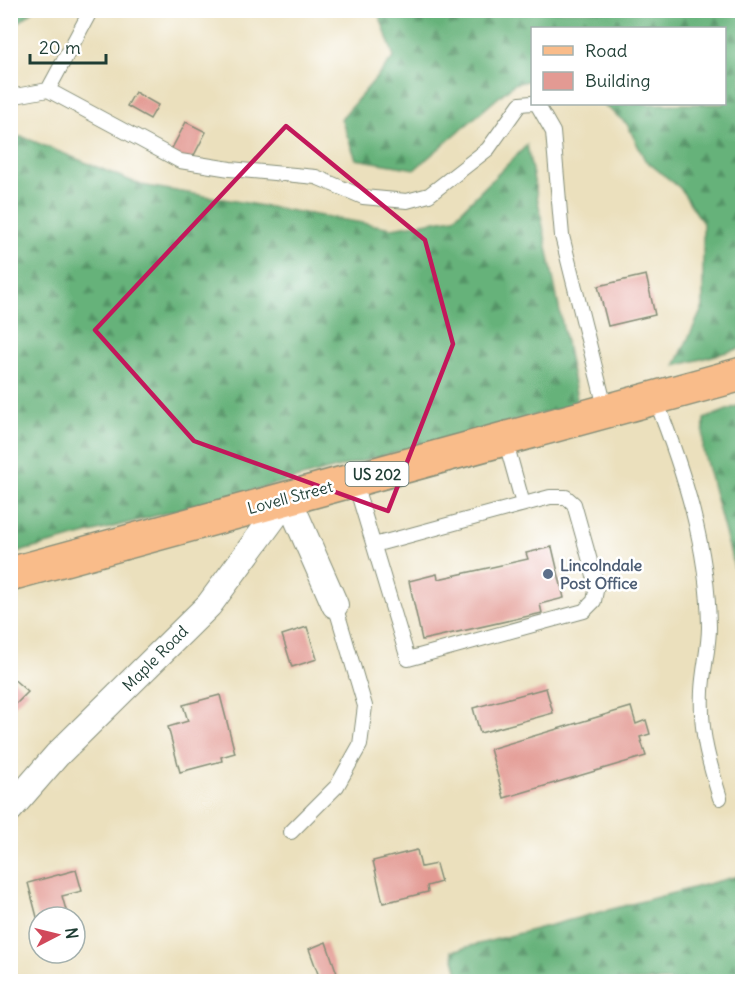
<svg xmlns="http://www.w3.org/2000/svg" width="753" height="992" font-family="Delius,sans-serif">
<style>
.forest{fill:url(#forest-firs);stroke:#427857;stroke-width:1.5}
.building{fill:#e39a93}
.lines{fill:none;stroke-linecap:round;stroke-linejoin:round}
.lane-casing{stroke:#858e78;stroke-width:16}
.street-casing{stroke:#858e78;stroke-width:28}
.primary-casing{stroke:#858e78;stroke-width:36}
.lane{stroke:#fff;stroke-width:14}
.street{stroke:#fff;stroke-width:26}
.primary{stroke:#f9bc8a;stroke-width:33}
.marked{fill:none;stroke:#c2185b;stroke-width:4.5;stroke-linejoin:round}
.service-dot{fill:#5c6f8a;stroke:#fff;stroke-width:2}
.labels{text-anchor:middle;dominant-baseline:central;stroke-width:5;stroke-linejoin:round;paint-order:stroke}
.shield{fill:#fff;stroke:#627771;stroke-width:1.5}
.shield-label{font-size:15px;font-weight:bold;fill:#1f3d34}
.street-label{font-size:16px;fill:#1f3d34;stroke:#fff}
.service-label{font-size:16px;font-weight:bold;fill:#4e5e75;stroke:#fff;text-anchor:start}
</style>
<defs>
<pattern id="forest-firs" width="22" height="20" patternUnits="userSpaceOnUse" patternTransform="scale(1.5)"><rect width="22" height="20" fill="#66b27a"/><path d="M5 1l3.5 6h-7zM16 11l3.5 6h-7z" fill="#539265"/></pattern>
</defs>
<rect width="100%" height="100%" fill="#fff"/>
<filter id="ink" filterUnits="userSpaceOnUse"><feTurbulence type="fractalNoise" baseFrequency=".0167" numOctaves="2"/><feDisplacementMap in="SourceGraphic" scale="12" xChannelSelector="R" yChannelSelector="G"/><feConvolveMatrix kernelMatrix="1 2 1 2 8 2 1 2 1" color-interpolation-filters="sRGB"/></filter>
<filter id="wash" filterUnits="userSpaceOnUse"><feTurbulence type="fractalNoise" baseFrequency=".008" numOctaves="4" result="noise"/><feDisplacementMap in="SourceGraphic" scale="24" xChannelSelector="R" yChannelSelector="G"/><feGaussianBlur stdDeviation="1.35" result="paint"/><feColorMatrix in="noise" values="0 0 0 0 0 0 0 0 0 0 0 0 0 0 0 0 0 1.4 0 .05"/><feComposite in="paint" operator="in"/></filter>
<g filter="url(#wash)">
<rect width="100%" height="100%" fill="#ebe0bd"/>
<path class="forest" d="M 11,10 L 33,10 L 33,11 L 11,29 Z
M 374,11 L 742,11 L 742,348 L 675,366 L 703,307 L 703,223 L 680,188 L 645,160 L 627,124 L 603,104 L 724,104 L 724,28 L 532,28 L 532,80 L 514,84 L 415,169 L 356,159 L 341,119 L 394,57 L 380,17 Z
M 11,137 L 23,137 L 141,185 L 392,228 L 454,218 L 527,145 L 578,404 L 11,554 Z
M 742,404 L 742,634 L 735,570 L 703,450 L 704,419 Z
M 742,875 L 742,981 L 460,981 L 452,951 Z"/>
<g id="blocks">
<path class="building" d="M 135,92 L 158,105 L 150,119 L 127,106 Z
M 186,122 L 206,132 L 190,163 L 170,152 Z
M 646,275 L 655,315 L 608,326 L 598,286 Z
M 552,547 L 564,598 L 540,604 L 542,613 L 422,640 L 409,581 L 437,574 L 438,579 L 528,559 L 526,553 Z
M 307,627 L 317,659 L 292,667 L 282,635 Z
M 10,676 L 28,692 L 10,710 Z
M 546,688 L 553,713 L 480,733 L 473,708 Z
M 220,695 L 235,753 L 221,757 L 222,761 L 180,772 L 168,727 L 188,721 L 183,705 Z
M 631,707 L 636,724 L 646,720 L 650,734 L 640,737 L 646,756 L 504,798 L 490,749 Z
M 417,850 L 421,867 L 436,864 L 441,882 L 427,886 L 428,892 L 383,903 L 373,861 Z
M 76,870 L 82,891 L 62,896 L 68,917 L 39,917 L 38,921 L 28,883 Z
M 10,918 L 15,932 L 10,934 Z
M 326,942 L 340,982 L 321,982 L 309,949 Z"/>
</g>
</g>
<g filter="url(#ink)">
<use href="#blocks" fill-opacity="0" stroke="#858e78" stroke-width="1.5"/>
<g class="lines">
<g class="lane-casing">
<path id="lane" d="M 48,90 L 180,161 L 230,169 L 316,177 L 363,197 L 407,201 L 429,195 L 488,149 L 520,104 L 532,103
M 10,97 L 48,90 L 91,10
M 537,104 L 553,132 L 562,236 L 606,411
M 655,398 C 684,472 708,546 709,627 C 709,648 703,669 702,691 C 700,732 708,759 720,798
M 505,439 L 523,504
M 354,480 L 408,659 L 584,611 L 594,601 L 597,586 L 574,504 L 566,497 L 550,497 L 374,545
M 291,832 L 337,786 L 360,745 L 365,706 L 335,605"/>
</g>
<g class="street-casing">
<path id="street" d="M 10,809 L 57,755 L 209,605 L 288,498 L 335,605"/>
</g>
<g class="primary-casing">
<path id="primary" d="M 10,574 L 742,374"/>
</g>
<use href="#lane" class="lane"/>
<use href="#street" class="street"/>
<use href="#primary" class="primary"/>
</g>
</g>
<path class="marked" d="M 286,126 L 425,240 L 453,344 L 388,511 L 194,441 L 95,330 Z"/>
<circle class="service-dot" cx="548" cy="574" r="6"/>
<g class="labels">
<rect class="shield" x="345.5" y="462" width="63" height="24" rx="4.5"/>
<g class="shield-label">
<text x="377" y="474">US 202</text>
</g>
<g class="street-label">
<text transform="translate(290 497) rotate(-15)">Lovell Street</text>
<text transform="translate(155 658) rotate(-45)">Maple Road</text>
</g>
<g class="service-label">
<text x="560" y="565">Lincolndale<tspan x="560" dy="18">Post Office</tspan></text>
</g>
</g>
<rect width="753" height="992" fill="none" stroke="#fff" stroke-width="36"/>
<rect x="531" y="27" width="195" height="78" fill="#ffffff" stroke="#a5b1ae" stroke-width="1.5"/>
<rect x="543" y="46" width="30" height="9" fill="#f9bc8a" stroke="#a5b1ae" stroke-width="1.5"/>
<text x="585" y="57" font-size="18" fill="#1f3d34">Road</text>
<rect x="543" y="72" width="30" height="18" fill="#e39a93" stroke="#a5b1ae" stroke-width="1.5"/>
<text x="585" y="87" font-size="18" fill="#1f3d34">Building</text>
<g transform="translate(57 935) rotate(83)"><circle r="28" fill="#ffffff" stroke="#a5b1ae" stroke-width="1.5"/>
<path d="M0-4.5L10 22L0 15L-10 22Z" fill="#d1495b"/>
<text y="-9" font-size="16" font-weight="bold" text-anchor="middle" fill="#1f3d34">N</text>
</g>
<path d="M30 54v9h76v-9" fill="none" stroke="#1f3d34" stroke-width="3"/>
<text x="39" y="54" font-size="18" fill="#1f3d34" stroke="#ffffff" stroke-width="4.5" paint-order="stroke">20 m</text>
</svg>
